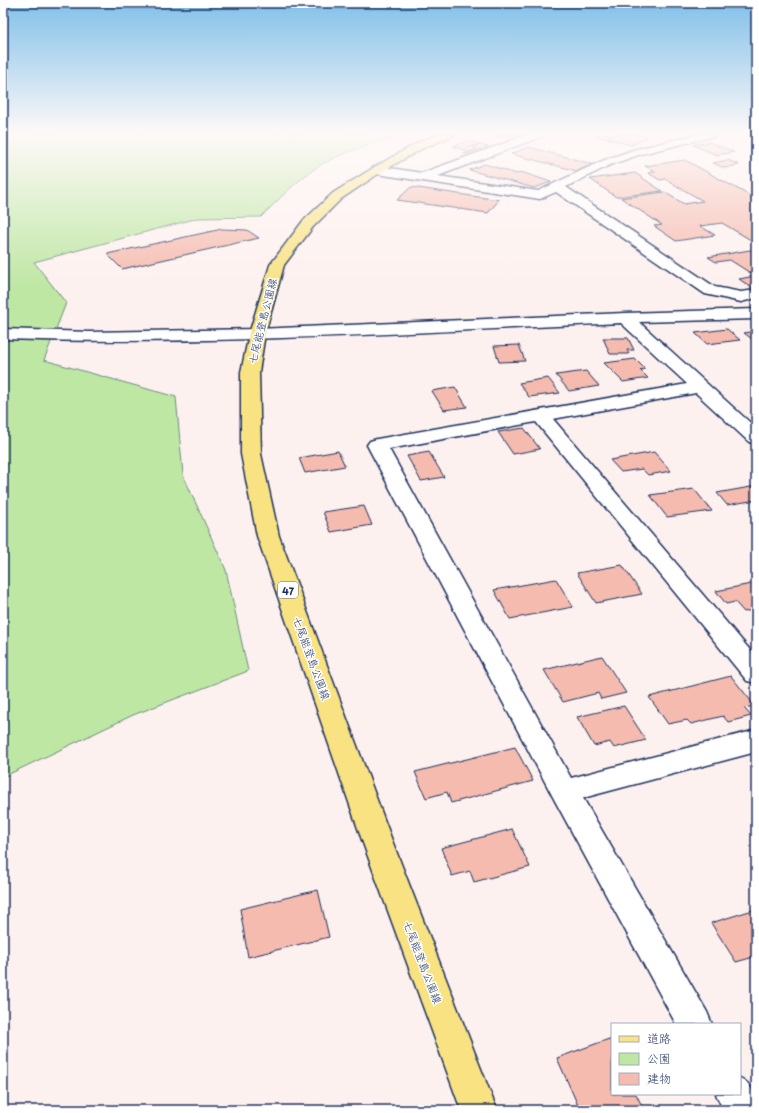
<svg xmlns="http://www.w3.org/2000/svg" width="759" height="1113" font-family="'Playpen Sans','Klee One',sans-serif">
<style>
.green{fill:#bee7a3;stroke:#6c8b80}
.building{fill:#f5bbaf;stroke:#1b2f5e}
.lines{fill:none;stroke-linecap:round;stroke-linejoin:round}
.minor-casing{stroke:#1b2f5e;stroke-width:3}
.major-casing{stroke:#1b2f5e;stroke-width:3}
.minor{fill:#fff;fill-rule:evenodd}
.major{fill:#f8e281;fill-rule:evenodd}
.labels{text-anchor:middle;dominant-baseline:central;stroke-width:3;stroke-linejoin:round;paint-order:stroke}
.shield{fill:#fff;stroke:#5f6d8e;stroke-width:1}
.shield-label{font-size:10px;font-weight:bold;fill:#1b2f5e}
.street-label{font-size:11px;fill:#1b2f5e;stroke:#fff}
</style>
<rect width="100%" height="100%" fill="#fdf1ef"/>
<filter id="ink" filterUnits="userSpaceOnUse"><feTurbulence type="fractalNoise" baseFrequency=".025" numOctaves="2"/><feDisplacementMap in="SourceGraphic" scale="8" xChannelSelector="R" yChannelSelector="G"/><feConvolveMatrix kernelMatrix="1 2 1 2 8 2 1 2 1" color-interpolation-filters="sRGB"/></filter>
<g filter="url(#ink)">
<path class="green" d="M 16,134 L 402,134 C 376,144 339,152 316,168 C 296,181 278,200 261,217 L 198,218 L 34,262 L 66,303 L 44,360 L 176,397 L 183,475 L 226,570 L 248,671 L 133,715 L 3,777 L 3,136 L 15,135 Z"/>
<path class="building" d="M 490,134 L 522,134 L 509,139 Z
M 599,134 L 613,134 L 604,138 L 594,136 Z
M 618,134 L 634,134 L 648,137 L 631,145 L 607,138 Z
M 468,141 L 479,144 L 464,150 L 453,146 Z
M 709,142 L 734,152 L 717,155 L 693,145 Z
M 480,145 L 488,147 L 466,154 L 463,153 L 477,149 L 473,147 Z
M 528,147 L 559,155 L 592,164 L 577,171 L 511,154 Z
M 685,160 L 756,199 L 756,243 L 722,223 L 700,226 L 715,235 L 676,241 L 654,226 L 662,225 L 621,198 L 664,192 L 684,204 L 703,201 L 665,179 L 660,180 L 648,173 L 656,172 L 645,166 Z
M 728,160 L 739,165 L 724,168 L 713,163 Z
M 485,164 L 517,174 L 521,172 L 551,182 L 534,188 L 469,170 Z
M 635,173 L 662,191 L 616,197 L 590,179 Z
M 411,187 L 499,200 L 488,213 L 397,200 Z
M 222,229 L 247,230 L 259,238 L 122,269 L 107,254 Z
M 756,249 L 756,287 L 752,288 L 739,279 L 755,276 L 730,260 L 716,262 L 708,257 Z
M 727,329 L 740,340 L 707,344 L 695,333 Z
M 756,331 L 756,342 L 744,333 Z
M 603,338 L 628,338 L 634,350 L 627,350 L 629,354 L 610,354 Z
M 519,345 L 525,361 L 499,362 L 494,346 Z
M 635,359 L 645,369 L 640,370 L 648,378 L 623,382 L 604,363 Z
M 586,371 L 599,386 L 569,391 L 556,375 Z
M 548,378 L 560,393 L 529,397 L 519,383 Z
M 455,387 L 467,407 L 444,410 L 432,391 Z
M 524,428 L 540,449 L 513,454 L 498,432 Z
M 338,451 L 345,466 L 305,473 L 299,458 Z
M 429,452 L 444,477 L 421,481 L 407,456 Z
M 654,452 L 671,471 L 648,475 L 642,469 L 621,472 L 610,460 Z
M 756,486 L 756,500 L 727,505 L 717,493 Z
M 694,489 L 712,511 L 667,517 L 650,495 Z
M 364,506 L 372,525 L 331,532 L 323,512 Z
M 622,565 L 642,594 L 596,603 L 577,573 Z
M 556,579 L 573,607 L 510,619 L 494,590 Z
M 756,583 L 756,609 L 744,612 L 735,602 L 726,604 L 716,591 Z
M 602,656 L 626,693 L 601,699 L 598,693 L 563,702 L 544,670 Z
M 731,676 L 755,706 L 744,708 L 751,716 L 728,722 L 723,716 L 691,724 L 687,720 L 668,724 L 649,697 Z
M 624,706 L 646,740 L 614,748 L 610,742 L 594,746 L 577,717 Z
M 515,747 L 533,781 L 451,803 L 447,792 L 426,798 L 415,772 Z
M 512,829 L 530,867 L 474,882 L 470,871 L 452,876 L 441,848 Z
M 318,890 L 329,937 L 248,957 L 240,909 Z
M 756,909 L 756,960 L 754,957 L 736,962 L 711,923 Z
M 609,1039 L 612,1045 L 612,1094 L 636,1094 L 644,1110 L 580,1110 L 557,1058 Z"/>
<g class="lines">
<g class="minor-casing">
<path id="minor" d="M 530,134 L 544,134 L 543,136 L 438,176 L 538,191 L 602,161 L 633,150 L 699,134 L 716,134 L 715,136 L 641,154 L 610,165 L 566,187 L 715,287 L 741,292 L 756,290 L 756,298 L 741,302 L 705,294 L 556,192 L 540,199 L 377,174 L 373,172 L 371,170 L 373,168 L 377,166 L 422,173 Z
M 756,309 L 756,319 L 639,322 L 756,428 L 756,444 L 749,442 L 696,393 L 553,419 L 756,657 L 756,683 L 747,681 L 536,422 L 389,449 L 571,778 L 756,730 L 756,752 L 583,798 L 707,1012 L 712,1024 L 676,1024 L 554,799 L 367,445 L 370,441 L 377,439 L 687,384 L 621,323 C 415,332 209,346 3,339 L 3,329 L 89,332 L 257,329 L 625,313 Z
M 740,1078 C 753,1084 756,1097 756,1110 L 723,1110 L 716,1094 L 740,1094 Z"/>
</g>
<g class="major-casing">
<path id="major" d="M 440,134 L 453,134 L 452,136 L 425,147 L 381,172 L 341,199 L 313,227 L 284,265 L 265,334 L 259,372 L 261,454 L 279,536 L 393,843 L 497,1110 L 461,1110 L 363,843 L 257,536 L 241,454 L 241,372 L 249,334 L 270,265 L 303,221 L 333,193 L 373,168 L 417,143 Z"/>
</g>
<use href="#minor" class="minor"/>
<use href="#major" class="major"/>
</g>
</g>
<linearGradient id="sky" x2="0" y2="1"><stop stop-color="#82c0e9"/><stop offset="0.46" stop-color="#fef9f8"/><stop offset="1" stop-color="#fef9f8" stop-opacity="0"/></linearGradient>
<rect width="759" height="289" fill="url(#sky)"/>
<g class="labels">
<rect class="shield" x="278" y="582" width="20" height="16" rx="3"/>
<g class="shield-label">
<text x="288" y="590">47</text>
</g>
<g class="street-label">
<text transform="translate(262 321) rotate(-76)">七尾能登島公園線</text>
<text transform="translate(312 658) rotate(70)">七尾能登島公園線</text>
<text transform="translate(423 962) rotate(69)">七尾能登島公園線</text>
</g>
</g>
<rect width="759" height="1113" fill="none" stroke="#fff" stroke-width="16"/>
<rect x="8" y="8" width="743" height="1097" fill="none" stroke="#1b2f5e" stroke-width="1.5" filter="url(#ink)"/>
<rect x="611" y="1023" width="130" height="72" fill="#ffffff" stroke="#a4acbf"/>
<rect x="619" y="1036" width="20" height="6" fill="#f8e281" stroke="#a4acbf"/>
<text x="647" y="1043" font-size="12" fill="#1b2f5e">道路</text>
<rect x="619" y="1053" width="20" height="12" fill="#bee7a3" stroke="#a4acbf"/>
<text x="647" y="1063" font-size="12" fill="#1b2f5e">公園</text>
<rect x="619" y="1073" width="20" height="12" fill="#f5bbaf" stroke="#a4acbf"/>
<text x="647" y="1083" font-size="12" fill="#1b2f5e">建物</text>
</svg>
